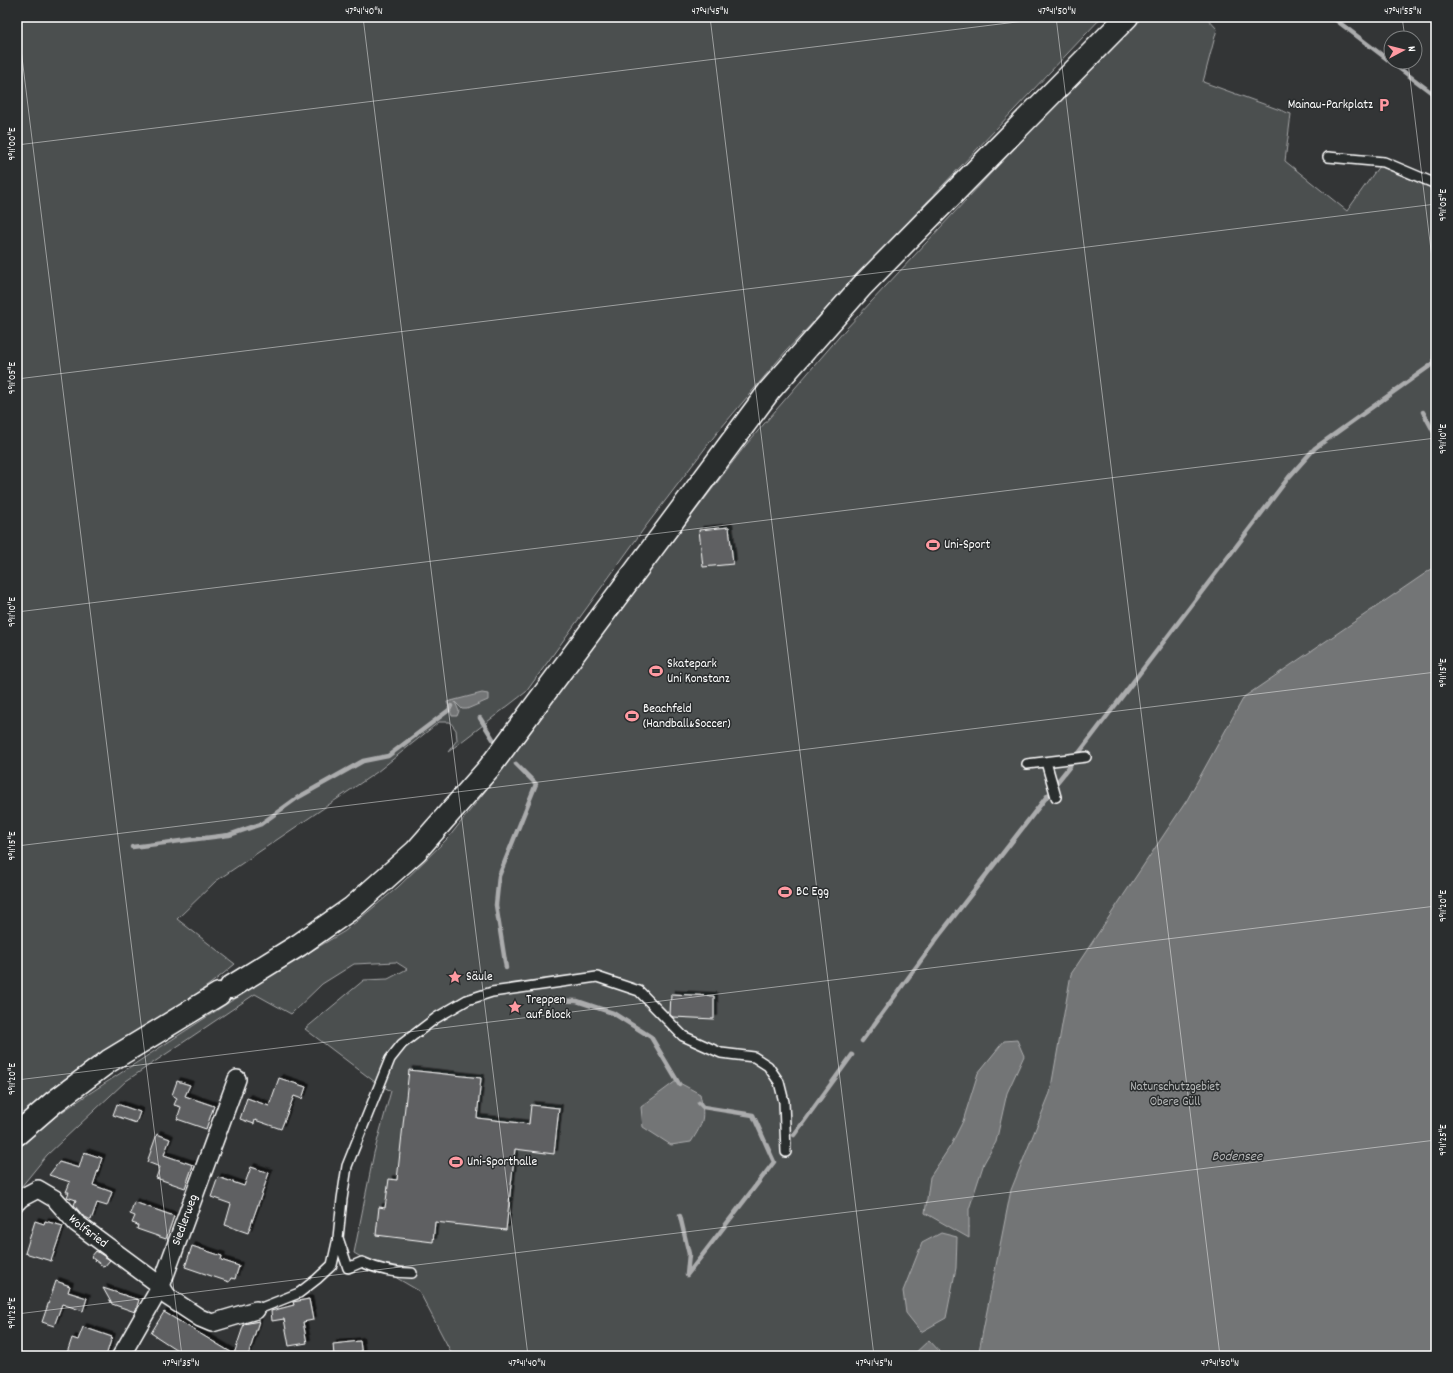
<svg xmlns="http://www.w3.org/2000/svg" width="1453" height="1373" font-family="Dekko,sans-serif">
<style>
.green{fill:#4c4f50;stroke:#a6a7a8}
.water{fill:#737576;stroke:#abacad}
.lines{fill:none;stroke-linecap:round;stroke-linejoin:round}
.stream{stroke:#abacad;stroke-width:4.5}
.building{fill:#5f6162;stroke:#fff;filter:url(#shadow)}
.service-casing{stroke:#fff;stroke-width:12}
.minor-casing{stroke:#fff;stroke-width:20}
.secondary-casing{stroke:#fff;stroke-width:25}
.service{stroke:#2a2d2e;stroke-width:9}
.minor{stroke:#2a2d2e;stroke-width:17}
.secondary{stroke:#2a2d2e;stroke-width:22}
.ticks{fill:none;stroke:#fff;stroke-width:1;stroke-opacity:0.45}
.labels{text-anchor:middle;dominant-baseline:central;stroke-width:3;stroke-linejoin:round;paint-order:stroke}
.poi-label{font-size:13px;fill:#fff;stroke:#2a2d2e;text-anchor:start}
.park-label{font-size:13px;fill:#b7b9b9;stroke:#2a2d2e}
.street-label{font-size:13px;fill:#fff;stroke:#2a2d2e}
.water-label{font-size:14px;font-style:italic;fill:#b2b3b4;stroke:#2a2d2e}
.neatline{fill:none;stroke:#fff;stroke-width:1.5}
.ticks-label{font-size:10px;text-anchor:middle;fill:#fff}
</style>
<defs>
<filter id="shadow"><feDropShadow dx="3.5" dy="-3.5" stdDeviation="0" flood-color="#0009"/></filter>
</defs>
<rect width="100%" height="100%" fill="#333536"/>
<filter id="ink" filterUnits="userSpaceOnUse"><feTurbulence type="fractalNoise" baseFrequency=".025" numOctaves="2"/><feDisplacementMap in="SourceGraphic" scale="8" xChannelSelector="R" yChannelSelector="G"/><feConvolveMatrix kernelMatrix="1 2 1 2 8 2 1 2 1" color-interpolation-filters="sRGB"/></filter>
<g filter="url(#ink)">
<path class="green" d="M 17,17 L 1102,17 L 786,351 L 716,434 L 643,530 L 526,692 L 448,752 L 457,740 L 456,730 L 450,722 L 439,722 L 377,772 L 216,881 L 177,919 L 235,964 C 167,1023 80,1055 17,1120 Z
M 1139,17 L 1206,17 L 1217,29 L 1203,82 L 1291,114 L 1285,161 L 1347,211 L 1379,166 L 1436,190 L 1436,1356 L 453,1356 L 419,1291 L 354,1253 L 374,1153 L 391,1091 L 375,1082 L 305,1029 L 364,980 L 388,979 L 407,969 L 396,962 L 354,964 L 322,984 L 291,1014 L 255,994 L 126,1081 L 47,1155 L 17,1192 L 17,1150 L 56,1116 L 87,1095 L 271,975 L 345,931 L 398,887 L 449,837 L 494,780 L 613,619 L 745,446 L 845,330 L 1100,56 Z"/>
<path class="water" d="M 1436,566 L 1436,1356 L 978,1356 L 1011,1190 L 1050,1093 L 1071,974 L 1187,800 L 1244,697 Z
M 482,693 L 488,694 L 488,700 L 467,709 L 462,709 L 455,702 L 459,711 L 457,716 L 452,716 L 447,702 Z
M 1017,1040 L 1024,1056 L 1007,1093 L 996,1142 L 984,1163 L 969,1209 L 969,1238 L 925,1213 L 930,1177 L 951,1145 L 963,1121 L 978,1073 L 1004,1041 Z
M 676,1081 L 700,1094 C 705,1118 704,1122 691,1142 L 671,1145 L 643,1127 L 641,1107 Z
M 941,1233 L 957,1237 L 956,1268 L 946,1318 L 921,1332 L 906,1313 L 903,1291 L 922,1243 Z
M 929,1340 L 942,1354 L 941,1356 L 912,1356 Z"/>
<g class="lines">
<path class="stream" d="M 1332,17 L 1391,62
M 1391,62 L 1436,96
M 1423,412 L 1436,436
M 480,718 L 493,739
M 1079,753 L 1289,477 L 1315,448 L 1434,363 L 1436,346
M 1058,781 L 1070,766
M 132,847 L 229,835 L 261,824 L 297,798 L 363,761 L 388,756 L 449,710 L 451,706
M 506,968 L 496,905 L 499,876 L 536,784 L 516,764
M 547,1000 L 577,1001 L 613,1013 L 651,1037 L 679,1084
M 862,1041 L 941,933 L 1048,795
M 794,1135 L 852,1055
M 680,1216 L 689,1254 L 687,1275
M 687,1275 L 774,1162 L 753,1115 L 703,1107 L 699,1103"/>
</g>
<path class="building" d="M 729,527 L 733,564 L 703,567 L 699,530 Z
M 671,994 L 714,996 L 714,1019 L 673,1017 L 670,1015 Z
M 409,1070 L 481,1078 L 477,1118 L 529,1124 L 531,1105 L 559,1108 L 554,1154 L 515,1149 L 506,1230 L 435,1222 L 433,1242 L 376,1235 L 379,1207 L 385,1208 L 389,1179 L 397,1180 Z
M 279,1078 L 306,1087 L 302,1099 L 294,1096 L 281,1129 L 255,1120 L 254,1124 L 240,1119 L 247,1098 L 269,1106 Z
M 177,1081 L 190,1085 L 185,1096 L 214,1106 L 206,1129 L 177,1119 L 181,1107 L 174,1105 L 177,1098 L 172,1095 Z
M 117,1104 L 140,1112 L 136,1123 L 113,1115 Z
M 157,1134 L 170,1139 L 164,1155 L 193,1165 L 185,1188 L 156,1178 L 160,1167 L 147,1162 Z
M 84,1152 L 102,1158 L 93,1185 L 112,1192 L 107,1206 L 97,1203 L 91,1220 L 83,1216 L 74,1205 L 76,1200 L 67,1197 L 69,1192 L 66,1192 L 70,1182 L 49,1175 L 59,1162 L 79,1168 Z
M 251,1167 L 269,1173 L 248,1233 L 225,1225 L 231,1204 L 211,1197 L 218,1177 L 244,1186 Z
M 134,1202 L 174,1216 L 166,1239 L 137,1229 L 138,1225 L 132,1223 L 135,1216 L 130,1214 Z
M 35,1221 L 44,1224 L 45,1221 L 63,1226 L 51,1261 L 25,1253 Z
M 192,1246 L 222,1256 L 221,1260 L 239,1266 L 235,1279 L 231,1278 L 229,1282 L 185,1267 Z
M 96,1251 L 110,1260 L 104,1267 L 91,1257 Z
M 56,1281 L 70,1286 L 68,1292 L 87,1298 L 83,1311 L 62,1304 L 54,1326 L 42,1322 Z
M 103,1288 L 139,1300 L 135,1312 L 112,1304 Z
M 309,1299 L 313,1320 L 303,1322 L 307,1343 L 289,1346 L 284,1319 L 272,1321 L 271,1311 L 294,1305 L 293,1302 Z
M 164,1312 L 234,1354 L 244,1324 L 259,1321 L 248,1356 L 173,1356 L 177,1350 L 151,1333 Z
M 83,1327 L 112,1337 L 106,1356 L 66,1356 L 72,1338 L 78,1340 Z
M 360,1341 L 362,1356 L 334,1356 L 333,1344 Z"/>
<g class="lines">
<g class="service-casing">
<path id="service" d="M 1328,157 L 1384,162 L 1436,184
M 1046,762 L 1056,797
M 1027,764 L 1086,757
M 338,1238 L 342,1199 L 347,1166 L 390,1059 L 402,1044 L 436,1018 L 467,1000 L 492,992 L 597,977 L 639,991 L 683,1036 L 721,1053 L 754,1057 L 768,1066 L 779,1082 L 784,1102 L 786,1152
M 256,1310 L 299,1293 L 317,1279 L 332,1265 L 338,1238 L 348,1268 L 362,1262 C 379,1270 393,1273 412,1273"/>
</g>
<g class="minor-casing">
<g id="minor">
<path id="s1" d="M 17,1202 L 21,1198 L 38,1189 L 55,1199 L 76,1223 L 161,1286 L 168,1297 L 200,1318 L 212,1323 L 256,1310"/>
<path id="s2" d="M 121,1356 L 161,1286 L 237,1079"/>
</g>
</g>
<g class="secondary-casing">
<path id="secondary" d="M 231,987 L 299,945 L 352,908 L 416,851 L 489,768 L 770,390 L 862,286 L 1127,17
M 17,1134 L 54,1102 L 109,1061 L 219,994"/>
</g>
<use href="#service" class="service"/>
<use href="#minor" class="minor"/>
<use href="#secondary" class="secondary"/>
</g>
</g>
<path class="ticks" d="M 17,17 L 182,1356M 363,17 L 528,1356M 710,17 L 874,1356M 1056,17 L 1220,1356M 1402,17 L 1405,38M 1408,62 L 1436,291M 17,145 L 1057,17M 17,379 L 1436,204M 17,612 L 1436,438M 17,846 L 1436,672M 17,1080 L 1436,906M 17,1314 L 1436,1140"/>
<defs>
<g id="parking-bare" transform="scale(1.08)"><path d="M-3.5-5.5H1a3.5 3.5 0 0 1 0 7H-1V5.5H-3.5ZM-1-3.4V-.6H.8a1.4 1.4 0 0 0 0-2.8Z" fill="#ff9aa2" stroke="#2a2d2e" stroke-width="2.5" paint-order="stroke"/></g>
<g id="stadium-bare" transform="scale(1.08)"><path d="M0-5a6.5 5 0 1 0 0 10a6.5 5 0 1 0 0-10ZM-3.5-1.8h7v3.6h-7Z" fill="#ff9aa2" stroke="#2a2d2e" stroke-width="2.5" paint-order="stroke"/></g>
<g id="sight-bare" transform="scale(1.08)"><path d="M0-6L1.8-2.2L6-1.7L2.9 1.2L3.7 5.4L0 3.3L-3.7 5.4L-2.9 1.2L-6-1.7L-1.8-2.2Z" fill="#ff9aa2" stroke="#2a2d2e" stroke-width="2.5" paint-order="stroke"/></g>
</defs>
<g fill-rule="evenodd">
<use href="#parking-bare" x="1384" y="105"/>
<use href="#stadium-bare" x="933" y="545"/>
<use href="#stadium-bare" x="656" y="671"/>
<use href="#stadium-bare" x="632" y="716"/>
<use href="#stadium-bare" x="785" y="892"/>
<use href="#sight-bare" x="455" y="977"/>
<use href="#sight-bare" x="515" y="1007"/>
<use href="#stadium-bare" x="456" y="1162"/>
</g>
<g class="labels">
<g class="poi-label">
<text x="1373" y="105" text-anchor="end">Mainau-Parkplatz</text>
<text x="944" y="545">Uni-Sport</text>
<text x="667" y="664">Skatepark<tspan x="667" dy="15">Uni Konstanz</tspan></text>
<text x="643" y="709">Beachfeld<tspan x="643" dy="15">(Handball&amp;Soccer)</tspan></text>
<text x="796" y="892">BC Egg</text>
<text x="466" y="977">Säule</text>
<text x="526" y="1000">Treppen<tspan x="526" dy="15">auf Block</tspan></text>
<text x="467" y="1162">Uni-Sporthalle</text>
</g>
<g class="park-label">
<text x="1175" y="1087">Naturschutzgebiet<tspan x="1175" dy="15">Obere Güll</tspan></text>
</g>
<g class="street-label">
<text stroke="none"><textPath href="#s2" startOffset="151">Siedlerweg</textPath></text>
<text stroke="none"><textPath href="#s1" startOffset="91">Wolfsried</textPath></text>
</g>
<g class="water-label">
<text x="1237" y="1157">Bodensee</text>
</g>
</g>
<rect width="1453" height="1373" fill="none" stroke="#2a2d2e" stroke-width="44"/>
<g transform="translate(1403 50) rotate(83)"><circle r="19" fill="#2a2d2e" stroke="#7f8182"/>
<path d="M0-3L7 15L0 10L-7 15Z" fill="#ff9aa2"/>
<text y="-6" font-size="11" font-weight="bold" text-anchor="middle" fill="#ffffff">N</text>
</g>
<rect x="22" y="22" width="1409" height="1329" class="neatline"/>
<g class="ticks-label">
<text x="364" y="14">47°41'40"N</text>
<text x="710" y="14">47°41'45"N</text>
<text x="1057" y="14">47°41'50"N</text>
<text x="1403" y="14">47°41'55"N</text>
<text transform="translate(11 144) rotate(-90)" y="4">9°11'00"E</text>
<text transform="translate(1442 205) rotate(-90)" y="4">9°11'05"E</text>
<text transform="translate(11 378) rotate(-90)" y="4">9°11'05"E</text>
<text transform="translate(1442 439) rotate(-90)" y="4">9°11'10"E</text>
<text transform="translate(11 612) rotate(-90)" y="4">9°11'10"E</text>
<text transform="translate(1442 673) rotate(-90)" y="4">9°11'15"E</text>
<text transform="translate(11 846) rotate(-90)" y="4">9°11'15"E</text>
<text transform="translate(1442 906) rotate(-90)" y="4">9°11'20"E</text>
<text transform="translate(11 1079) rotate(-90)" y="4">9°11'20"E</text>
<text transform="translate(1442 1140) rotate(-90)" y="4">9°11'25"E</text>
<text transform="translate(11 1313) rotate(-90)" y="4">9°11'25"E</text>
<text x="181" y="1366">47°41'35"N</text>
<text x="527" y="1366">47°41'40"N</text>
<text x="874" y="1366">47°41'45"N</text>
<text x="1220" y="1366">47°41'50"N</text>
</g>
</svg>
